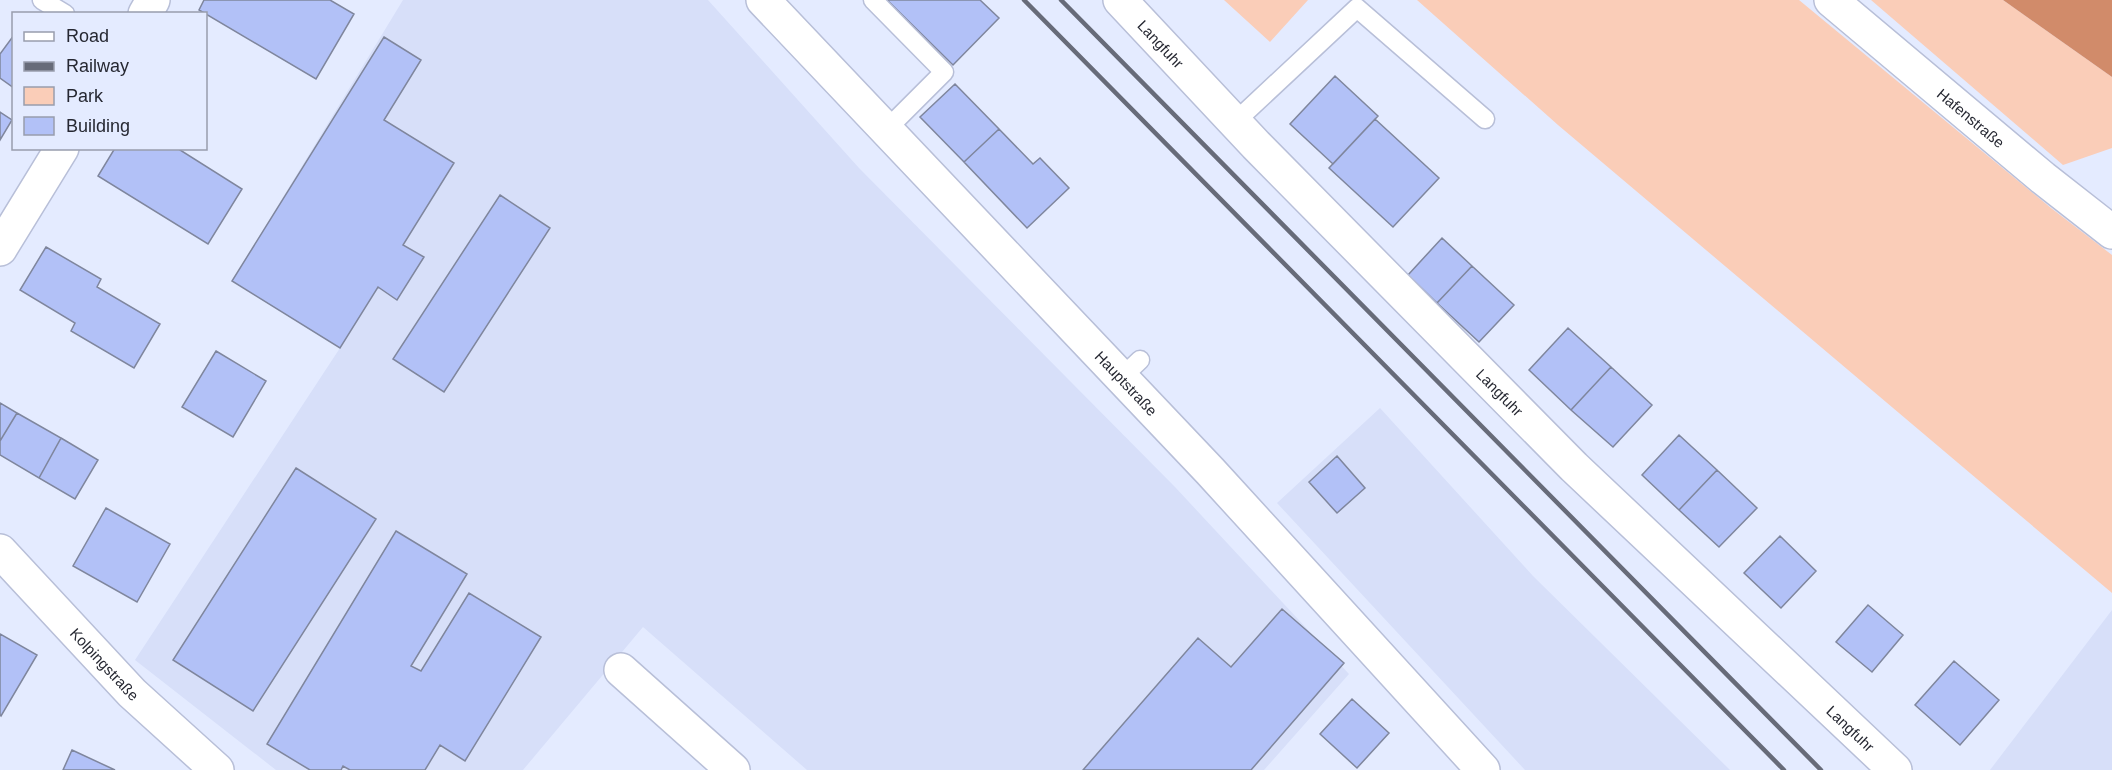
<svg xmlns="http://www.w3.org/2000/svg" width="2112" height="770" font-family="Helvetica,sans-serif">
<style>
.built{fill:#d7dff9}
.green{fill:#facdb8}
.water{fill:#d18b6a}
.building{fill:#b2c1f7;stroke:#7f869d;stroke-width:1.5}
.lines{fill:none;stroke-linecap:round;stroke-linejoin:round}
.service-casing{stroke:#b8bfd8;stroke-width:21}
.minor-casing{stroke:#b8bfd8;stroke-width:36}
.secondary-casing{stroke:#b8bfd8;stroke-width:36}
.service{stroke:#fff;stroke-width:18}
.minor{stroke:#fff;stroke-width:33}
.secondary{stroke:#fff;stroke-width:33}
.rail{stroke:#676b79;stroke-width:4.5}
.labels{text-anchor:middle;dominant-baseline:central;stroke-width:6;stroke-linejoin:round;paint-order:stroke}
.street-label{font-size:15px;fill:#262832;stroke:#e4ebff}
</style>
<rect width="100%" height="100%" fill="#e4ebff"/>
<path class="built" d="M 403,0 L 708,0 L 859,168 L 1175,487 L 1349,674 L 1264,770 L 807,770 L 643,627 L 523,770 L 276,770 L 135,660 L 340,348 L 232,281 Z
M 1380,408 L 1533,576 L 1730,770 L 1525,770 L 1277,503 Z
M 2112,610 L 2112,770 L 1990,770 Z"/>
<path class="green" d="M 1224,0 L 1308,0 L 1270,42 Z
M 1417,0 L 1799,0 L 2051,208 L 2112,255 L 2112,593 L 1558,125 Z
M 1871,0 L 2003,0 L 2112,77 L 2112,148 L 2063,165 Z"/>
<path class="water" d="M 2003,0 L 2112,0 L 2112,77 Z"/>
<path class="building" d="M 204,0 L 330,0 L 354,14 L 316,79 L 199,10 Z
M 887,0 L 980,0 L 999,18 L 953,65 Z
M 14,35 L 14,88 L 0,78 L 0,54 Z
M 384,37 L 421,60 L 384,120 L 454,163 L 403,245 L 424,257 L 397,300 L 378,287 L 340,348 L 232,281 Z
M 1335,76 L 1378,116 L 1333,164 L 1290,124 Z
M 955,84 L 999,129 L 964,162 L 920,117 Z
M 0,112 L 12,120 L 0,140 Z
M 1375,119 L 1439,178 L 1393,227 L 1329,168 Z
M 999,129 L 1033,164 L 1040,158 L 1069,188 L 1027,228 L 964,162 Z
M 115,148 L 177,148 L 242,189 L 208,244 L 98,176 Z
M 500,195 L 550,228 L 444,392 L 393,359 Z
M 1442,238 L 1472,266 L 1437,303 L 1408,275 Z
M 46,247 L 101,279 L 97,287 L 160,324 L 134,368 L 71,331 L 75,323 L 20,290 Z
M 1472,266 L 1514,305 L 1479,342 L 1437,303 Z
M 1568,328 L 1611,367 L 1571,410 L 1529,370 Z
M 216,351 L 266,381 L 233,437 L 182,407 Z
M 1611,367 L 1652,405 L 1613,447 L 1571,410 Z
M 0,403 L 17,413 L 0,441 Z
M 17,413 L 61,438 L 39,478 L 0,455 L 0,441 Z
M 1679,435 L 1717,470 L 1679,510 L 1642,475 Z
M 61,438 L 98,460 L 75,499 L 39,478 Z
M 1337,456 L 1365,488 L 1337,513 L 1309,482 Z
M 296,468 L 376,519 L 253,711 L 173,660 Z
M 1717,470 L 1757,508 L 1719,547 L 1679,510 Z
M 106,508 L 170,544 L 137,602 L 73,566 Z
M 396,531 L 467,574 L 411,666 L 421,671 L 469,593 L 541,637 L 465,761 L 440,745 L 425,770 L 350,770 L 343,766 L 341,770 L 310,770 L 267,744 Z
M 1780,536 L 1816,571 L 1781,608 L 1744,573 Z
M 1868,605 L 1903,635 L 1872,672 L 1836,642 Z
M 1282,609 L 1344,663 L 1251,770 L 1083,770 L 1198,638 L 1231,667 Z
M 0,634 L 37,655 L 1,716 L 0,715 Z
M 1954,661 L 1999,700 L 1960,745 L 1915,705 Z
M 1352,699 L 1389,733 L 1357,768 L 1320,734 Z
M 72,750 L 115,770 L 63,770 Z"/>
<g class="lines">
<g class="service-casing">
<path id="service" d="M 42,0 L 65,14
M 873,0 L 944,72 L 887,129
M 1235,122 L 1357,8 L 1485,119
M 1120,379 L 1140,360"/>
</g>
<g class="minor-casing">
<g id="minor">
<path id="s1" d="M 1120,0 L 1256,145 L 1574,467 L 1895,770"/>
<path id="s2" d="M 1831,0 L 2043,178 L 2112,232"/>
<path d="M 145,14 L 153,0"/>
<path d="M 0,249 L 62,148"/>
<path id="s3" d="M 0,551 L 132,693 L 217,770"/>
<path d="M 621,670 L 733,770"/>
</g>
</g>
<g class="secondary-casing">
<g id="secondary">
<path id="s4" d="M 763,0 L 1210,471 L 1483,770"/>
</g>
</g>
<use href="#service" class="service"/>
<use href="#minor" class="minor"/>
<use href="#secondary" class="secondary"/>
<path class="rail" d="M 1024,0 L 1784,770
M 1061,0 L 1821,770"/>
</g>
<g class="labels">
<g class="street-label">
<text stroke="none"><textPath href="#s1" startOffset="60">Langfuhr</textPath></text>
<text stroke="none"><textPath href="#s2" startOffset="183">Hafenstraße</textPath></text>
<text stroke="none"><textPath href="#s4" startOffset="528">Hauptstraße</textPath></text>
<text stroke="none"><textPath href="#s1" startOffset="546">Langfuhr</textPath></text>
<text stroke="none"><textPath href="#s3" startOffset="154">Kolpingstraße</textPath></text>
<text stroke="none"><textPath href="#s1" startOffset="1032">Langfuhr</textPath></text>
</g>
</g>
<rect x="12" y="12" width="195" height="138" fill="#e4ebff" stroke="#989dad" stroke-width="1.5"/>
<rect x="24" y="32" width="30" height="9" fill="#ffffff" stroke="#989dad" stroke-width="1.5"/>
<text x="66" y="42" font-size="18" fill="#262832">Road</text>
<rect x="24" y="62" width="30" height="9" fill="#676b79" stroke="#989dad" stroke-width="1.5"/>
<text x="66" y="72" font-size="18" fill="#262832">Railway</text>
<rect x="24" y="87" width="30" height="18" fill="#facdb8" stroke="#989dad" stroke-width="1.5"/>
<text x="66" y="102" font-size="18" fill="#262832">Park</text>
<rect x="24" y="117" width="30" height="18" fill="#b2c1f7" stroke="#989dad" stroke-width="1.5"/>
<text x="66" y="132" font-size="18" fill="#262832">Building</text>
</svg>
